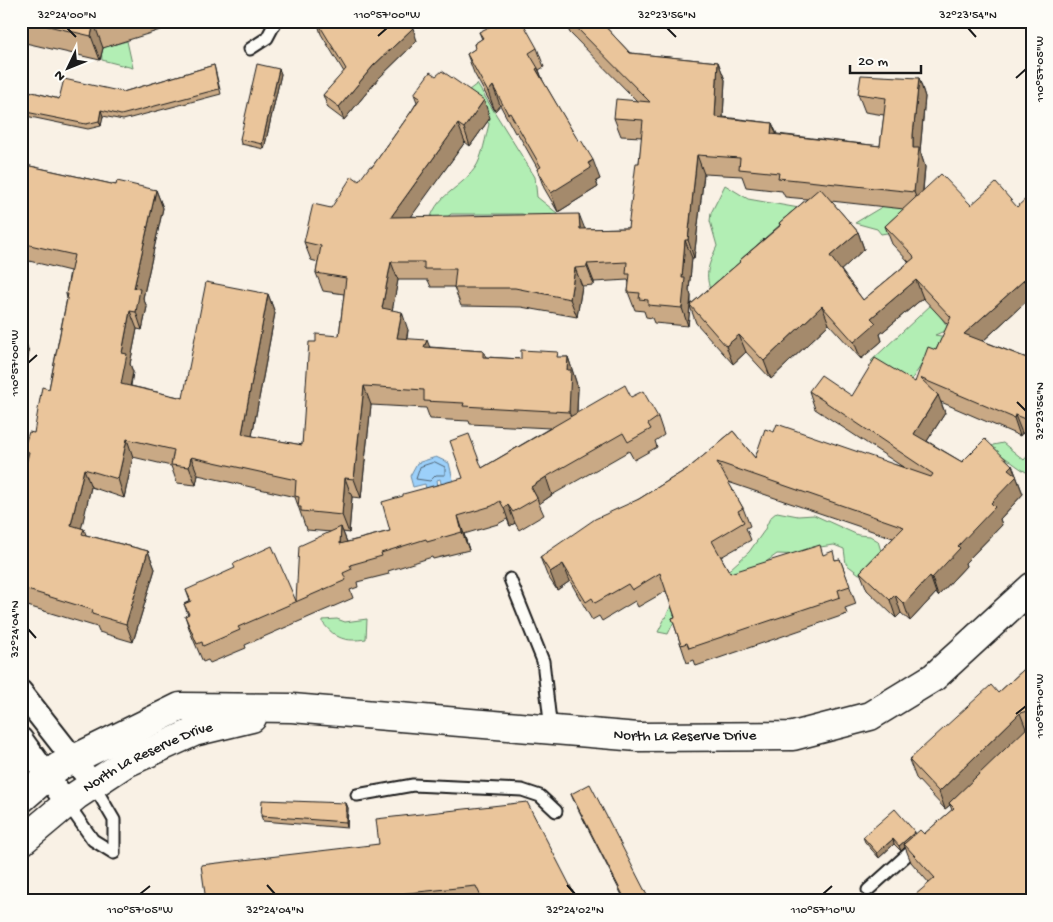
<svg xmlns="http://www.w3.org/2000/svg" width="1053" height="922" font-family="'Gochi Hand',sans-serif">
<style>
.green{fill:#b2eeb4;stroke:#678568}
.water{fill:#9cd0fa;stroke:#6988a1}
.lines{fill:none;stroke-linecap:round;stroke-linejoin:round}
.shore{stroke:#4f6475;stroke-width:1}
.lane-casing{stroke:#1c1c1c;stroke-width:15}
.street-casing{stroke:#1c1c1c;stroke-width:26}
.secondary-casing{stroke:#1c1c1c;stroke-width:31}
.lane{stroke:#fdfcf7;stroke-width:11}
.street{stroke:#fdfcf7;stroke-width:22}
.secondary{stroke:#fdfcf7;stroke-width:28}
.wall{fill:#c9a985;stroke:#1c1c1c;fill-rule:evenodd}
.shaded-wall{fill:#a48a6c;stroke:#1c1c1c}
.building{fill:#eac59b;stroke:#1c1c1c}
.ticks{fill:none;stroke:#1c1c1c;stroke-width:2}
.labels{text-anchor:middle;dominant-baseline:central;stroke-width:5;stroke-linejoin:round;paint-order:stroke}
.street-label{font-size:15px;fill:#1c1c1c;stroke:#fdfcf7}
.neatline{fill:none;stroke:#1c1c1c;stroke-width:2}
.ticks-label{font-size:12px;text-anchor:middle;fill:#1c1c1c}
</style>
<rect width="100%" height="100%" fill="#f9f1e5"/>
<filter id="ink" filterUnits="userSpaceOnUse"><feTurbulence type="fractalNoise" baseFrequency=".02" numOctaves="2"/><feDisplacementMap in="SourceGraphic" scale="10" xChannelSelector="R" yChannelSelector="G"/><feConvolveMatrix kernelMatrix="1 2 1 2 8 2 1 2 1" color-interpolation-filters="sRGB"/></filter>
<g filter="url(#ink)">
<path class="green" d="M 127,41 L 133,68 L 102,60 L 101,48 Z
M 477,84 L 535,177 L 537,197 L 562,217 L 558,224 L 522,214 L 451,214 L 427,235 C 431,194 456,194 475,168 C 482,159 486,135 489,124 L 469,90 Z
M 725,185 L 748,199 L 799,208 L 713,298 C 704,275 707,268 717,246 L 710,221 L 711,213 Z
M 885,205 L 904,207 L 909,211 L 887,233 L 881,234 L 877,229 L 855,223 Z
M 932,304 L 949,329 L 935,335 L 959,339 L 950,352 L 929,354 L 909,383 L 871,361 Z
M 1003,443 L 1024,460 L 1032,451 L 1032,475 C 1016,468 1006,455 990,450 L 993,445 Z
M 777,512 L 798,516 L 814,515 L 858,535 L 870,536 L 878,541 L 881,551 L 868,573 L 859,574 L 846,564 L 844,549 L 834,545 L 820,547 L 810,555 L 777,554 L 759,567 L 681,607 L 668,634 L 658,632 L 676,596 L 701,579 L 730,569 L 749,552 L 764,531 L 770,518 Z
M 337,619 L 345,622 L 367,619 L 366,639 C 345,642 336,639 323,623 L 323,620 Z"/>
<path class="water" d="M 436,457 L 449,463 L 454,484 L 442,487 L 440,479 L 437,480 L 438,486 L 426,489 L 425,484 L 413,487 L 410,476 L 417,463 Z"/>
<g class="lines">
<path class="shore" d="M 435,462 L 445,467 L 445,475 L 436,475 L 430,481 L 416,479 L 420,467 Z"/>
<g class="lane-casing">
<path id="lane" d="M 250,49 L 267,38 L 276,21
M 510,579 L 543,661 L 551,730
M 357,795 L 413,785 L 522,790 L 540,796 L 556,811
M 67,803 L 93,840 L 114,853 L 114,820 L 93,784
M 868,890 L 919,844"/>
</g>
<g class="street-casing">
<path id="street" d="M 21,692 L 93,784
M 21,739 L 67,803"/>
</g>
<g class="secondary-casing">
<g id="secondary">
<path id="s1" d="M 21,799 L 58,767 L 180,707 L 292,708 L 638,737 L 793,736 L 870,716 L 934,677 L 1032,587"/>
<path id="s2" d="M 21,842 L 77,795 L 124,764 L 194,732 L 252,718"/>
</g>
</g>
<use href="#lane" class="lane"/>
<use href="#street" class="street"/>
<use href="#secondary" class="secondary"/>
</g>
<path class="wall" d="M 21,21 L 190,21 L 173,26 L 103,48 L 100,60 L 21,42 Z
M 317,21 L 408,23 L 417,41 L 378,79 L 344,120 L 328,108 L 323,95 L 344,72 L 321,34 Z
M 560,21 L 600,21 L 630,53 L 718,62 L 725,80 L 723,117 L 772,123 L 777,134 L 880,146 L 884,115 L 865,112 L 858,94 L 919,78 L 925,97 L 920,151 L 925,167 L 923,191 L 1032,296 L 983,341 L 1032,360 L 1032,437 L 1022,433 L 1020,436 L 941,402 L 945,413 L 927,441 L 962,462 L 1012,465 L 1023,494 L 1000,519 L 1002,525 L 965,563 L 966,566 L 938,596 L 936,593 L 910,621 L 901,613 L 896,618 L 867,590 L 860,572 L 893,538 L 728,482 L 743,508 L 750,526 L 746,528 L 751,540 L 721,557 L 730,573 L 823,555 L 836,560 L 840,559 L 856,604 L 845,608 L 847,614 L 696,666 L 694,660 L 687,663 L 672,618 L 675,617 L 666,591 L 638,607 L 635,601 L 602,621 L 599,616 L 592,620 L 570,581 L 557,590 L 547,575 L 540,557 L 639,499 L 690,467 L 733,431 L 755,458 L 774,432 L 903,467 L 815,409 L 809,391 L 852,396 L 915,382 L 936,350 L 948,325 L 923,298 L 880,334 L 882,341 L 861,359 L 829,324 L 771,379 L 746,352 L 733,364 L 696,323 L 690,306 L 688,326 L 654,323 L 652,318 L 646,317 L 644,311 L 635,310 L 628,292 L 629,283 L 628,280 L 594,282 L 594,285 L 582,286 L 577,317 L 521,307 L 461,306 L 454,287 L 431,287 L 428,280 L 398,280 L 392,310 L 408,330 L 407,339 L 430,347 L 483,351 L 486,357 L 521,359 L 568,357 L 578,388 L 577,413 L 631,397 L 658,417 L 664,435 L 655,441 L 657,447 L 634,460 L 629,451 L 552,495 L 539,504 L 544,515 L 519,530 L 515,523 L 510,526 L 507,519 L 498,524 L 464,534 L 469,550 L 433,559 L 432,557 L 388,571 L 389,574 L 357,582 L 358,587 L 350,590 L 353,598 L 245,645 L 246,648 L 210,663 L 208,660 L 203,662 L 191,634 L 185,616 L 188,615 L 184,604 L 190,601 L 186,590 L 296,601 L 331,532 L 307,530 L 306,526 L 305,526 L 295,497 L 198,475 L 196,485 L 177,483 L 171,466 L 133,457 L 124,498 L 91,487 L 81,528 L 84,529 L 86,535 L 148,551 L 155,569 L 133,642 L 99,632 L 97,627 L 21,604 L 21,484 L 27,461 L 23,450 L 34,433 L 49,389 L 67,298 L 66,294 L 70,271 L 21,259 L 21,164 L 116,185 L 156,190 L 163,208 L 143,298 L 147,307 L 142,330 L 137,329 L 130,364 L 133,372 L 131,386 L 183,398 L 268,294 L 275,313 L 252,436 L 302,445 L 316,342 L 339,336 L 344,294 L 323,291 L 316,273 L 318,262 L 311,260 L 304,242 L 331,208 L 359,181 L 372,167 L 411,112 L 417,102 L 414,94 L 490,118 L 470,146 L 465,142 L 411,216 L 585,229 L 628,228 L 639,163 L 642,137 L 621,136 L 614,118 L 637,101 L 570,33 L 568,29 ZM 704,174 L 742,176 L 746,187 L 782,191 L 785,197 L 807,199 L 779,223 L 780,225 L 739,261 L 740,262 L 691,304 L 691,296 L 689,290 L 692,258 L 694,258 ZM 831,201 L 904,209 L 885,226 L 892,244 L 909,262 L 863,300 L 841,270 L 864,249 L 858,232 ZM 371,405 L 426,408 L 430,419 L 469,421 L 470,424 L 550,428 L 482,468 L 463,478 L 390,531 L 347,542 L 343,532 L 349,533 L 352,497 L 361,498 Z
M 479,32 L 537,48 L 544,67 L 539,70 L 543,81 L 600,179 L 596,181 L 598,187 L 558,212 L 544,188 L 537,169 L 538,169 L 517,132 L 515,133 L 500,105 L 495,111 L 474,73 L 467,54 L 475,49 L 474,44 L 482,39 Z
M 214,65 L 221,94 L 123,120 L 103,116 L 101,126 L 88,129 L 21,115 L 21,89 L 59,99 L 123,92 Z
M 279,69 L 281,74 L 264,149 L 241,144 L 240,139 Z
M 1032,662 L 1032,901 L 929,883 L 911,862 L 905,847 L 901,851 L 894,844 L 879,858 L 865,842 L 863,837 L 924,834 L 952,810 L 950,805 L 945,809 L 916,778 L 909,760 L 998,693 Z
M 571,794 L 650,901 L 625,901 L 573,799 Z
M 346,803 L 348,808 L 347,828 L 263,821 L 261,816 Z
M 379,844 L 578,901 L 206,901 Z"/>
<path class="shaded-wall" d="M 94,23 L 103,48 L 100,60 L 91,36 Z
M 413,28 L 417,41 L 378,79 L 344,120 L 339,107 L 373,66 Z
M 718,62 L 725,80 L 722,135 L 715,117 Z
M 538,68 L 545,87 L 536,69 Z
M 279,69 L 281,74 L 264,149 L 262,144 Z
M 919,78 L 925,97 L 920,151 L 925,167 L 921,210 L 914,192 L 913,148 L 913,135 Z
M 493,86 L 500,105 L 495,111 L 488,92 Z
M 484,100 L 490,118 L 470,146 L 464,128 Z
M 101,110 L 103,116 L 101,126 L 99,121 Z
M 772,123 L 779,141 L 771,134 Z
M 458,124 L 465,142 L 398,235 L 391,217 Z
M 697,155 L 704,174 L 694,258 L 688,240 Z
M 593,160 L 600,179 L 596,181 L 598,187 L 558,212 L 551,193 Z
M 156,190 L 163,208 L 143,298 L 147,307 L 142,330 L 136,312 L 134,288 Z
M 579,214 L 586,232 L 580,229 Z
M 858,232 L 864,249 L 837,274 L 830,256 Z
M 685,240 L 692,258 L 689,290 L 691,296 L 688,326 L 682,308 L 682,278 Z
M 391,262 L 398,280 L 389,327 L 382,308 Z
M 587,264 L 594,282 L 594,285 L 587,267 Z
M 575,268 L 582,286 L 577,317 L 570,299 Z
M 1032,273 L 1032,296 L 971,352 L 964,334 Z
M 916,280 L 923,298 L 880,334 L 882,341 L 861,359 L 854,342 L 871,318 Z
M 268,294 L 275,313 L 249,452 L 242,434 Z
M 822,306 L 829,324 L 771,379 L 764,361 Z
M 130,311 L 137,329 L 130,364 L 133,372 L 127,402 L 121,384 L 122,353 Z
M 402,312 L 408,330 L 403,356 L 397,338 Z
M 739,335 L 746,352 L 733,364 L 726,346 Z
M 24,337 L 29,352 L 23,386 L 21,382 L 21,350 Z
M 427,340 L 434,358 L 424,347 Z
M 568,357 L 578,388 L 576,430 L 569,412 L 567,370 Z
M 364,386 L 371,405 L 361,498 L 354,479 Z
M 938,395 L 945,413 L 920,452 L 914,434 Z
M 1015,415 L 1022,433 L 1020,436 L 1014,418 Z
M 127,439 L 133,457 L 124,498 L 118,479 Z
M 191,457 L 198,475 L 196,485 L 189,467 Z
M 1012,465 L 1023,494 L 1000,519 L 1002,525 L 965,563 L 966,566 L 938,596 L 932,578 L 958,546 L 991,503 L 1008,469 Z
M 84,469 L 91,487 L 78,543 L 71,525 Z
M 546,477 L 552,495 L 539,504 L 537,498 L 531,487 Z
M 345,478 L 352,497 L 349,533 L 342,515 Z
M 508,505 L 515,523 L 510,526 L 504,508 Z
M 458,516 L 464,534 L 469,550 L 462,532 Z
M 341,527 L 348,545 L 340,544 Z
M 148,551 L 155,569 L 133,642 L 126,624 Z
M 563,564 L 570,581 L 557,590 L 550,572 Z
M 930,576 L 936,593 L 910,621 L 904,604 Z
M 895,595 L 901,613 L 896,618 L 890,600 Z
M 1020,713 L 1027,731 L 949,803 L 950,805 L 945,809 L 939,792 Z
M 346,803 L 348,808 L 347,828 L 346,822 Z
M 915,832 L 916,837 L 904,844 L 905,847 L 901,851 L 899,846 Z
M 893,839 L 894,844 L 879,858 L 877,853 Z"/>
<path class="building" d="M 27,21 L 101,21 L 94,23 L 91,36 Z
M 317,21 L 407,21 L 413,28 L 373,66 L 339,107 L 323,95 L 346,69 Z
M 501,21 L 515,21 L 517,23 L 523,23 L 537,48 L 529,53 L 538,68 L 536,69 L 579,142 L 581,140 L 593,160 L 588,163 L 591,168 L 551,193 L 537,169 L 541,167 L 510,113 L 508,114 L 493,86 L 488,92 L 467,54 L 476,48 L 474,44 L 483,38 L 479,32 Z
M 570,21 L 600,21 L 630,53 L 718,62 L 715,117 L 772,123 L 771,134 L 880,146 L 886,98 L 858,94 L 861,75 L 919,78 L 913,135 L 913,148 L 919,148 L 914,192 L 778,178 L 779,173 L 739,169 L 740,158 L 697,155 L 688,240 L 685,240 L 682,278 L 685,278 L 682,308 L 648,305 L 648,300 L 639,299 L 640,293 L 628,292 L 630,274 L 626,274 L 627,262 L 587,264 L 587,267 L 575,268 L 570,299 L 515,288 L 454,288 L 456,269 L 424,269 L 424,262 L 391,262 L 382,308 L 402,312 L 397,338 L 427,340 L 424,347 L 483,351 L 483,357 L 521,359 L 521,350 L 558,352 L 557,357 L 568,357 L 567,370 L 571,370 L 569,412 L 463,406 L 464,403 L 424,401 L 424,390 L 364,386 L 354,479 L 345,478 L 342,515 L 301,511 L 301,507 L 298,507 L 299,497 L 295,496 L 296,480 L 191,457 L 189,467 L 171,465 L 174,450 L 127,439 L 118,479 L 84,469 L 71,525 L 84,529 L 82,534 L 148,551 L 126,624 L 92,614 L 93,610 L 21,588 L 21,484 L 29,452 L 23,450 L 29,432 L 34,433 L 42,387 L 49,389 L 68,294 L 66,294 L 74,255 L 21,243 L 21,164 L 116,185 L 117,181 L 156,190 L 134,288 L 140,289 L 136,312 L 130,311 L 122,353 L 127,354 L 121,384 L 183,398 L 206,282 L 268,294 L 242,434 L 302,445 L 309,342 L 316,342 L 316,334 L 339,336 L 346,278 L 316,273 L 321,246 L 304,242 L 313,204 L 331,208 L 352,176 L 359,181 L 370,166 L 372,167 L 411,112 L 420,98 L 414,94 L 430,72 L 436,76 L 442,71 L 484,100 L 464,128 L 458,124 L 391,217 L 579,214 L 580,229 L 628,228 L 636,163 L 639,163 L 643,120 L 614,118 L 616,99 L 650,102 Z
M 257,64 L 279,69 L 262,144 L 240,139 Z
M 214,65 L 219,89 L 121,115 L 101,110 L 99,121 L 86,124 L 21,111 L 21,89 L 59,99 L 64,79 L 123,92 Z
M 1032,108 L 1032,129 L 1031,129 L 1027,109 Z
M 941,174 L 971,205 L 996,183 L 1017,207 L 1032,193 L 1032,273 L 964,334 L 1032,360 L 1032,422 L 1015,415 L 1014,418 L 920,378 L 938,395 L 914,434 L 962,462 L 985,439 L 1012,465 L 1008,469 L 1017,476 L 991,503 L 995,507 L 958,546 L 960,548 L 932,578 L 930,576 L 904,604 L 895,595 L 890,600 L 860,572 L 904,527 L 717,462 L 743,508 L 738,511 L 744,522 L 712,541 L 730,573 L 820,545 L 823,555 L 833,551 L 835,560 L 840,559 L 850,586 L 838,590 L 840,597 L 689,648 L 687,643 L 681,645 L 672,618 L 675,617 L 660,573 L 632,590 L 628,584 L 595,603 L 592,598 L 586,602 L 563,564 L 550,572 L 540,557 L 595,519 L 639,499 L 690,467 L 733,431 L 755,458 L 765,429 L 774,432 L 777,424 L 931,477 L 933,474 L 809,391 L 821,375 L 852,396 L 875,358 L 915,382 L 928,347 L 936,350 L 951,317 L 916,280 L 871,318 L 876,323 L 854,342 L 822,306 L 764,361 L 739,335 L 726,346 L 690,305 L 740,262 L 739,261 L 781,225 L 779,223 L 820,188 L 858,232 L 830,256 L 863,300 L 914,258 L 913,255 L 885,226 Z
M 21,337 L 24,337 L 21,350 Z
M 625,385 L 631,397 L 643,391 L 658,417 L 648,424 L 651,429 L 628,442 L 623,433 L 546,477 L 531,487 L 537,498 L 513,512 L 508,505 L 504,508 L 500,501 L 492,506 L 458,516 L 462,532 L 427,542 L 426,539 L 381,553 L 382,556 L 350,565 L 352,569 L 343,573 L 346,580 L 238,627 L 240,630 L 203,646 L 202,642 L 197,644 L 185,616 L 189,614 L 184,604 L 191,601 L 186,590 L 235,568 L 233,564 L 272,546 L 296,601 L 299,546 L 341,527 L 340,544 L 390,531 L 382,502 L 403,496 L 403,494 L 463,478 L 450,441 L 469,434 L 482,468 Z
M 1032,662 L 1032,715 L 1027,711 L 1020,713 L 939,792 L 909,760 L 991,685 L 998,693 Z
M 1032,720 L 1032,901 L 908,901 L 935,878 L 904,844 L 920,830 L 924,834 L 954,808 L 949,803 L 1031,724 Z
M 590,784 L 650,901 L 626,901 L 571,794 Z
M 262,800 L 346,803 L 346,822 L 261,816 Z
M 527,802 L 578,901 L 483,901 L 476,886 L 379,896 L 380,901 L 206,901 L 201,865 L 379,844 L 376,819 Z
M 895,809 L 915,832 L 899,846 L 893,839 L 877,853 L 863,837 Z"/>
</g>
<path class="ticks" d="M 67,28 L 76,37M 667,28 L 676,37M 968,28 L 976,37M 378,36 L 387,28M 1016,78 L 1026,69M 28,363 L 37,355M 1017,402 L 1026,411M 28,629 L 36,638M 1016,714 L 1026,706M 267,885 L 275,894M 567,885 L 575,894M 140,894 L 150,886M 823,894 L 832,886"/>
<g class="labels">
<g class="street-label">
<text stroke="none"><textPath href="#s1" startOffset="691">North La Reserve Drive</textPath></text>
<text stroke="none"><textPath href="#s2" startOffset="154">North La Reserve Drive</textPath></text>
</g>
</g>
<rect width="1053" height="922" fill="none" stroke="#fdfcf7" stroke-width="55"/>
<g transform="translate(68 68) rotate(227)" stroke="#fdfcf7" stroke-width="4" paint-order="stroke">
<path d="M0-4L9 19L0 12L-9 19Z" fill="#1c1c1c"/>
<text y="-8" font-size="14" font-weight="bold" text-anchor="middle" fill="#1c1c1c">N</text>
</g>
<path d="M850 65v8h71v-8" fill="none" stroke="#1c1c1c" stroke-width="2.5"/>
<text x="858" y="65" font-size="15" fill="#1c1c1c" stroke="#fdfcf7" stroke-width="4" paint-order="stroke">20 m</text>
<rect x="28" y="28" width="998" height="866" class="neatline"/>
<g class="ticks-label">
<text x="67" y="18">32°24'00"N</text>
<text x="387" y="18">110°57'00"W</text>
<text x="667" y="18">32°23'56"N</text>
<text x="968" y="18">32°23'54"N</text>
<text transform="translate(1039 69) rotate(-90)" y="4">110°57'05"W</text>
<text transform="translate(14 363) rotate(-90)" y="4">110°57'00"W</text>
<text transform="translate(1039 411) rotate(-90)" y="4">32°23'56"N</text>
<text transform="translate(14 629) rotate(-90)" y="4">32°24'04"N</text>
<text transform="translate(1039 706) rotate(-90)" y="4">110°57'10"W</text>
<text x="140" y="913">110°57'05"W</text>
<text x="275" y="913">32°24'04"N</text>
<text x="575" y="913">32°24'02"N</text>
<text x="823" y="913">110°57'10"W</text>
</g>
</svg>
